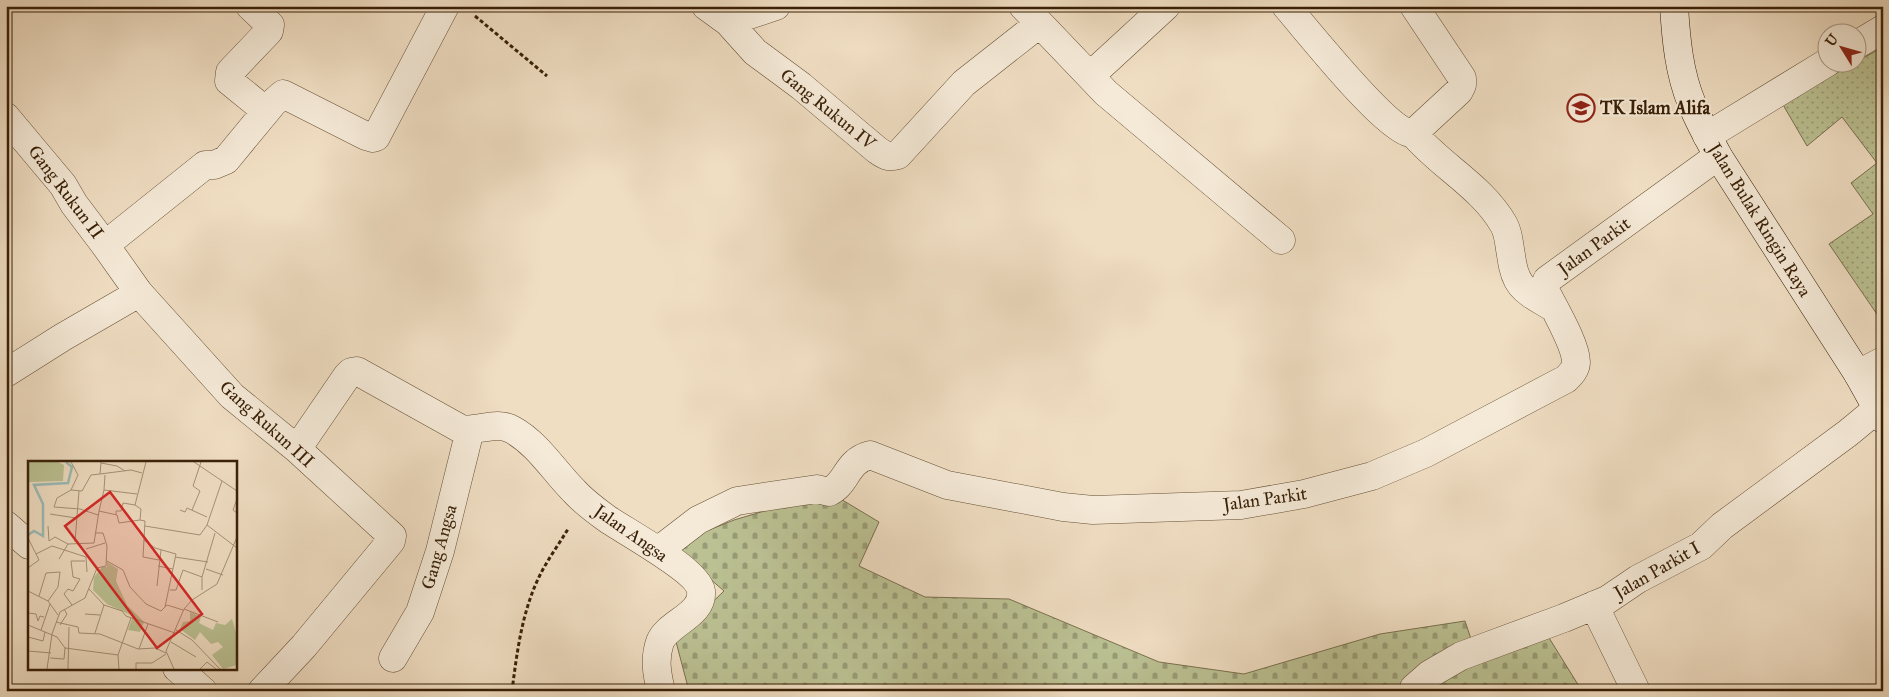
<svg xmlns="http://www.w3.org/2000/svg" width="1889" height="697" font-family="'IM FELL Great Primer',serif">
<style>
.grass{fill:url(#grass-dots);stroke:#7a704d}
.cemetery{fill:url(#cemetery-stones);stroke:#7a704d}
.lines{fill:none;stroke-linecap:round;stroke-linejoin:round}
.street-casing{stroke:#675036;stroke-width:29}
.secondary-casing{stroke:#392007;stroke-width:29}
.path{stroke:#392007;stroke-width:3;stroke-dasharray:4 2.5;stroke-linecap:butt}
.street{stroke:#f5ead8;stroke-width:28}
.secondary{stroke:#f5ead8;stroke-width:28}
.labels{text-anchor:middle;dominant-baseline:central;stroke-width:4;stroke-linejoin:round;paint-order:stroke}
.poi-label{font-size:18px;font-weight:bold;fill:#392007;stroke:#f5ead8;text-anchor:start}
.street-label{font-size:18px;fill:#392007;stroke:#f5ead8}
.inset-river{fill:none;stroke:#9bbcb8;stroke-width:2.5}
.inset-road{fill:none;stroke:#a79278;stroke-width:1}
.view{fill:#d62828;fill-opacity:0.15;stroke:#d62828;stroke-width:2.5}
.inset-edge{fill:none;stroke:#392007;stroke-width:2.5}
</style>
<defs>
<pattern id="grass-dots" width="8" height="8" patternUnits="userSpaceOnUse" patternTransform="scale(1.25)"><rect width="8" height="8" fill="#bbc193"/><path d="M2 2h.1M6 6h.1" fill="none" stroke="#999c76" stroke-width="1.8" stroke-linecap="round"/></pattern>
<pattern id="cemetery-stones" width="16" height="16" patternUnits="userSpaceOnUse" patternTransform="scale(1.25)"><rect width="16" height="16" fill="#bbc193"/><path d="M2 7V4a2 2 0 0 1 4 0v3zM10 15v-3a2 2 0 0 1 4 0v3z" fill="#999c76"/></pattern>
</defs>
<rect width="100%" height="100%" fill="#f0dec3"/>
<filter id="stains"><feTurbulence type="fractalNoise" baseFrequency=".004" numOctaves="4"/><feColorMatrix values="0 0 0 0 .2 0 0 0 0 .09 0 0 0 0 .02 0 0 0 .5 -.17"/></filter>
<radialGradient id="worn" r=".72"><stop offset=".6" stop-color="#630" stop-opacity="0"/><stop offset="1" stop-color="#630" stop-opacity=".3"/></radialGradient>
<path class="grass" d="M 1883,47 L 1883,323 L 1829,244 L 1873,214 L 1851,183 L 1877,163 L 1842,117 L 1807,146 L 1782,103 Z"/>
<path class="cemetery" d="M 829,492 L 879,522 L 859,566 L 925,597 L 1009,599 L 1159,662 L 1244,674 L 1380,634 L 1465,621 L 1471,639 L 1546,633 L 1582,691 L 689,691 L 675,638 L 724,591 L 671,545 L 734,520 Z"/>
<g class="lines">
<g class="street-casing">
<path id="street" d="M 250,6 L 270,25 L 269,31 L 230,72 L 229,81 L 266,111
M 706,6 L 728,22 L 755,52 L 801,86 L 877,150 C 884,155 888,158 898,155 L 964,83 L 1039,24
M 1023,6 L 1106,93 L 1281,240
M 1286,6 C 1307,30 1384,128 1410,133 L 1418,129 L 1459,91 L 1462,85 L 1462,78 L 1414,6
M 728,22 L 776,6
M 1856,45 L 1883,29
M 1090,76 L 1166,6
M 6,117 L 63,185 L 74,204 L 105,245
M 1412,132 C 1440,166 1482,186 1504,225 C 1509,234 1509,245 1511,255 C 1515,289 1526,291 1554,308
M 1707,136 L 1828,62
M 6,373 L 63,337 L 139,293
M 1858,374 L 1883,361
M 297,449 L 347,376 L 351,372 L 357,371 L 461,429 C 478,432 496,420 513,430 C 538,444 554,471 574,491 C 583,501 595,510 606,518 C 624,531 698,570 701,591 C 704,615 667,623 660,642 C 654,659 657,674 661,691
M 6,525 L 29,545
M 659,550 L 698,520 L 737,501 L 817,489 L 829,492 C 848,483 845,462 870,455 L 947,485 L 1063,507 L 1093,510 L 1241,505 L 1304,494 L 1372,476 L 1426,453 L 1566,379 C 1571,374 1576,369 1576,362 C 1576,345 1554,308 1546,292 L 1545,286 L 1547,280 L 1718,156
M 1594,605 L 1636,691
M 393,658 L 420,612 L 440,551 L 470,430
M 177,668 L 203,691
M 262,691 L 304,646 L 391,541 L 392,536 L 297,449 L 232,396 L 139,293 L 105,245 L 205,165 L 214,165 L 226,160 L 273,103 L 283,94 L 366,136 L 373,138 L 376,137 L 445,6
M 1414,691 L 1414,688 L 1430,674 L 1461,656 L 1564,618 L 1607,600 L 1638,579 L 1701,546 L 1722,526 L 1848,433 L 1877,409"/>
</g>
<g class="secondary-casing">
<path id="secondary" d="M 1674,6 C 1676,39 1679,73 1692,104 C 1699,122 1709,139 1718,156 L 1858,374 L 1883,419"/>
</g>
<path class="path" d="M 475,16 L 547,76
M 512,691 C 517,652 522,611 540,575 C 548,559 559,544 568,529"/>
<use href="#street" class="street"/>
<use href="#secondary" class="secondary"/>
</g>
<defs>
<g id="school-ring" transform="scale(1.4375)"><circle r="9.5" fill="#f5ead8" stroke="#8f2418" stroke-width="1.5"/><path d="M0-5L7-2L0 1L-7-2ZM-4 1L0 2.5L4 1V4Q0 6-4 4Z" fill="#8f2418"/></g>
</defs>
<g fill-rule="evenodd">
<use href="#school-ring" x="1581" y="108"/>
</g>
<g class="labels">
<g class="poi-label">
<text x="1600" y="108">TK Islam Alifa</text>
</g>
<g class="street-label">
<text transform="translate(828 109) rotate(39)">Gang Rukun IV</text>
<text transform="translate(66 192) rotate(53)">Gang Rukun II</text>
<text transform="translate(1760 220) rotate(58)">Jalan Bulak Ringin Raya</text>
<text transform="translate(1594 246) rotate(-36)">Jalan Parkit</text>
<text transform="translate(267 424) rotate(42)">Gang Rukun III</text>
<text transform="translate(1265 499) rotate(-8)">Jalan Parkit</text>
<text transform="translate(631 533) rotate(35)">Jalan Angsa</text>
<text transform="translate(439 547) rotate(-74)">Gang Angsa</text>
<text transform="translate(1657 570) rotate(-30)">Jalan Parkit I</text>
</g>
</g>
<g transform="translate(28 461)">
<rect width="209" height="209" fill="#f0dec3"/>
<path d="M 162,151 L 173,156 L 171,162 L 185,169 L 188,162 L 197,164 L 204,158 L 209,175 L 209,204 L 195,208 L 184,194 L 195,186 L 190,181 L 183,183 L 172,171 L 167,179 L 152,168 L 155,161 L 162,160 Z" fill="#bbc193"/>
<path d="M 79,101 L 90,108 L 88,120 L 99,144 L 116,161 L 112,171 L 100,169 L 105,155 L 79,143 L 65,129 L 66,116 L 74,106 L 79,106 Z" fill="#bbc193"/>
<path d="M 0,1 L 30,1 L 36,4 L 35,20 L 0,21 Z" fill="#bbc193"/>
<path class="inset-river" d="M 0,74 L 6,70 L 15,75 L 15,43 L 6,24 L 40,22 L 44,6 L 38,1"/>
<path class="inset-road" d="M 43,1 L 50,14 L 43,29M 73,1 L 72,13 L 103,9 L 114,12M 118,1 L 107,44 L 113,48 L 112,59 L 117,60 L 115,96 L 131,99M 166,1 L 209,30M 73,2 L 89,5 L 97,10M 194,20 L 179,64 L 209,87M 76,29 L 77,14M 209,38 L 205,49 L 209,52M 152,49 L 157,51 L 159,47 L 179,56M 164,49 L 172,30 L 165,25 L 173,1M 71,50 L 76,29 L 109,33M 22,53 L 48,57M 70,54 L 52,48 L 26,46 L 29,37 L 43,29 L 54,30 L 63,14 L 72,13M 88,54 L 88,50 L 93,50 L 95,42 L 107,44M 20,65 L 21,80 L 27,76 L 40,83M 117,65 L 172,74 L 179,64M 0,77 L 11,99 L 0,107M 116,79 L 127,87 L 148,93 L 137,146M 47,81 L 51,30M 58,88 L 77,82M 8,93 L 24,85 L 58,96 L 59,111M 147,96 L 180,101M 31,98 L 40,83 L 66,82 L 71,50 L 89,54 L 91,62 L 112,59M 79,100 L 95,109 L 102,126 L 118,143 L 133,150 L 139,144 L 155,149M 130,105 L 145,108M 178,108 L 195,114M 129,125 L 133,89M 61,128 L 76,144 L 67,172M 142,129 L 148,129 L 155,109 L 174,116M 174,129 L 174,116 L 187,72M 0,130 L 20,140 L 30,154M 11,135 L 18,112 L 32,111 L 30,126 L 20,140M 44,144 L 36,133 L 40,128 L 45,130 L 52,118 L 45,116 L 43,100 L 57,100M 76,144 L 94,150 L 98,155 L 147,172M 156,148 L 190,161M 0,152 L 8,153 L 10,160 L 12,155 L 16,156M 57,153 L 72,154M 28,161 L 50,166 L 51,172 L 72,173 L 110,188 L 127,187 L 138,192M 0,164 L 29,176 L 37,187 L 90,194M 32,164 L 39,153 L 36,148M 13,169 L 22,143M 148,169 L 164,179 L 192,208M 0,176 L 15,180 L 17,171M 143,181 L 168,196M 111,188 L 120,163M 0,190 L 23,192M 22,197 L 36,198 L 37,187M 19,208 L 24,173 L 32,151 L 57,137 L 69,107 L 78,105 L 79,85 L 75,72 L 67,72M 40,208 L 41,166M 91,208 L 90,194 L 103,157M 108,208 L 108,202 L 124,202 L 138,193M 146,208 L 138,190 L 156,148 L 164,139 L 189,123 L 209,76M 172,208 L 179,201 L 188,208"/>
<path class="view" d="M 82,31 L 174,153 L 129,187 L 37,65 Z"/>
<rect width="209" height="209" class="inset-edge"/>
</g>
<rect width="1889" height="697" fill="none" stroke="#f0dec3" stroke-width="25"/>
<rect x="8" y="8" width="1874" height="682" fill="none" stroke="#392007" stroke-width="2.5"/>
<rect x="12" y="12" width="1864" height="672" fill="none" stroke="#392007"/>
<g transform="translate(1842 48) rotate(307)"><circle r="24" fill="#f5ead8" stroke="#aa9984"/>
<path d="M0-4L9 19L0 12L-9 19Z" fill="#8f2418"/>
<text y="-8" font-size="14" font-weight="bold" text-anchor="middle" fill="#392007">U</text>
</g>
<rect width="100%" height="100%" filter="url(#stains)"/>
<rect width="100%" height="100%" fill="url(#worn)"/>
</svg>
